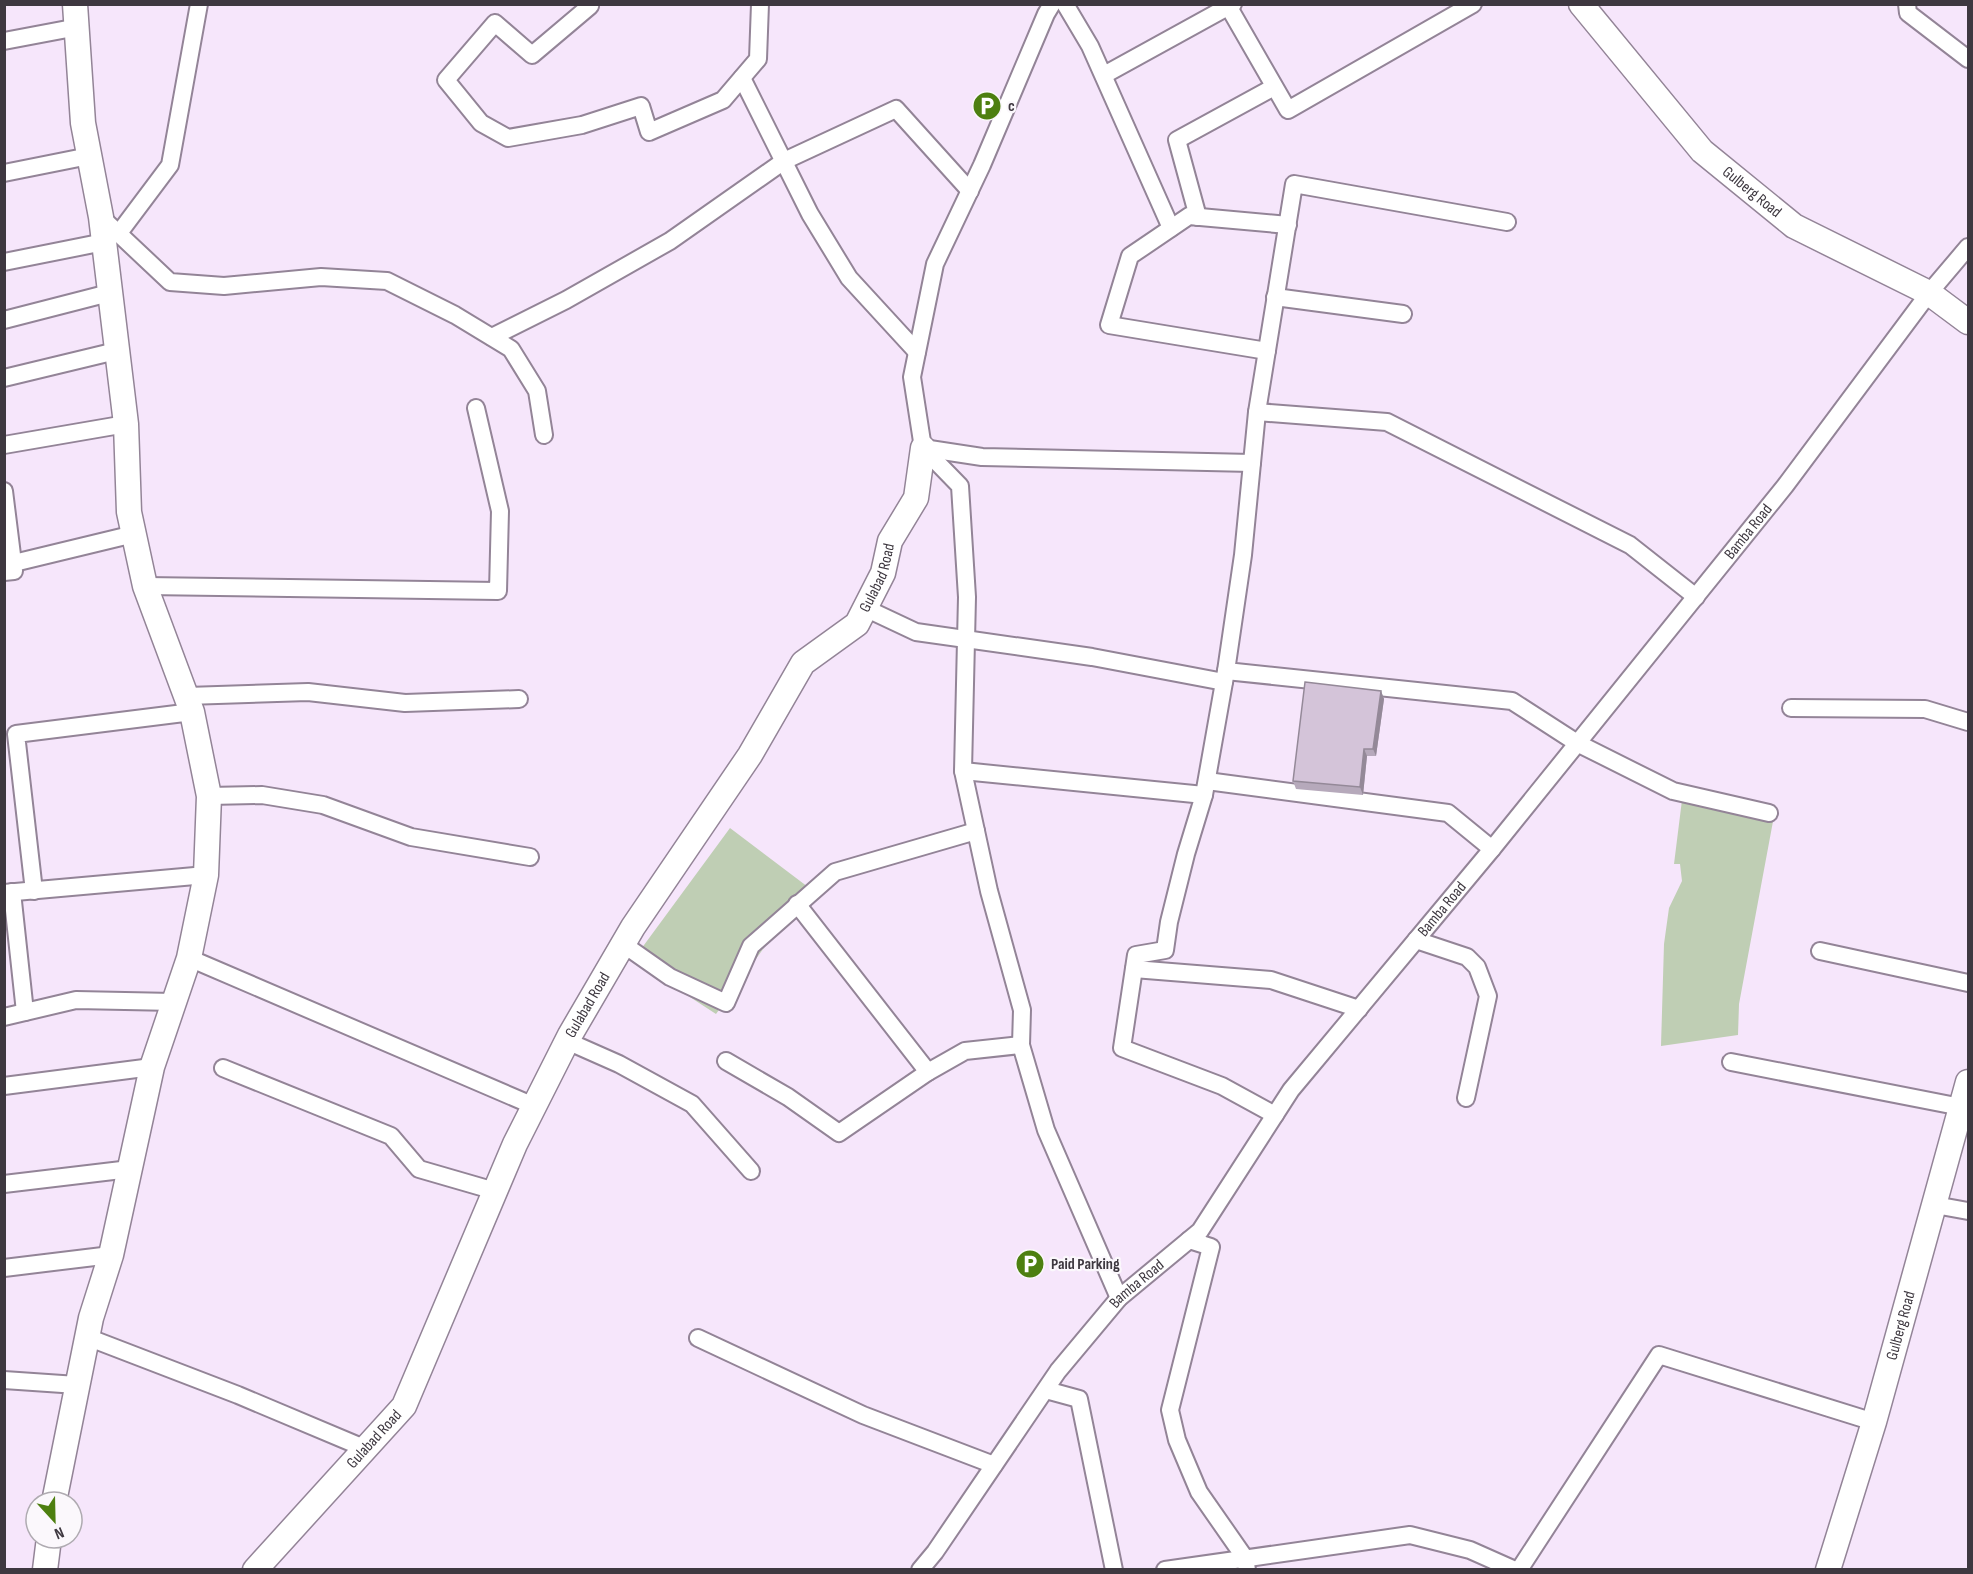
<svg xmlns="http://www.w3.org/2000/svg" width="1973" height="1574" font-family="'Sofia Sans Condensed',sans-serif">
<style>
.green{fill:#bfceb4}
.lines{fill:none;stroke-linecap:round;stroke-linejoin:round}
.street-casing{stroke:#938497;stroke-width:20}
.secondary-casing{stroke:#938497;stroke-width:27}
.street{stroke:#fff;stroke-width:16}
.secondary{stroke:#fff;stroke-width:24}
.wall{fill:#b6a9bb}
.shaded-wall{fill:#948998}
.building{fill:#d4c4d9;stroke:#948998;stroke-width:1.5}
.labels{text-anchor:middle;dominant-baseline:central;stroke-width:4.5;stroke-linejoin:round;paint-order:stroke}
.poi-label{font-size:16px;font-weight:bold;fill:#3e3840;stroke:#fbf8fc;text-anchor:start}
.street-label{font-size:16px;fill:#3e3840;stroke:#fbf8fc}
</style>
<rect width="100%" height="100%" fill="#f6e6fb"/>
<path class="green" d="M 1682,800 L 1774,816 L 1739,1004 L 1738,1035 L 1661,1046 L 1664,944 L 1669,908 L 1682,881 L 1680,864 L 1674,864 Z
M 730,828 L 808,887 L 716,1014 L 633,960 Z"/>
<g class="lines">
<g class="street-casing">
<g id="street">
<path d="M 589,4 L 590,6 L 532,55 L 495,23 L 446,80 L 481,123 L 508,138 L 582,125 L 641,106 L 649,132 L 723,100 L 758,59 L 760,4"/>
<path d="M 1052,4 L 1046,14 L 982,165 L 935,264 L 912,377 L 923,448 L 982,457 L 1252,463 L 1257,412 L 1294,184 L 1507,222"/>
<path d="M 1065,4 L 1090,46 L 1171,228"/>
<path d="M 1227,4 L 1288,110 L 1473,4"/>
<path d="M 1907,4 L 1908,13 L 1968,59"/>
<path d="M 4,41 L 78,27"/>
<path d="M 1104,75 L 1233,4"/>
<path d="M 742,78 L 810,214 L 849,278 L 917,352"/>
<path d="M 4,173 L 89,156"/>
<path d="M 101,217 L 170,282 L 224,286 L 321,277 L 387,281 L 455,315 L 511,349 L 537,391 L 544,435"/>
<path d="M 1198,217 L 1177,140 L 1274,87"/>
<path d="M 119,233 L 170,165 L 199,4"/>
<path d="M 4,262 L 104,242"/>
<path d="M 1275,297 L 1403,314"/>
<path d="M 4,320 L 109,293"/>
<path d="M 492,337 L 566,300 L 670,241 L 784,161 L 896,109 L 970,191"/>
<path d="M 1267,351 L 1109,325 L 1130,256 L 1189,216 L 1288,225"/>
<path d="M 4,378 L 116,351"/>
<path d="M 1257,412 L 1387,422 L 1630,545 L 1696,597"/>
<path d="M 4,445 L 126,424"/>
<path d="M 923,448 L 960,486 L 967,597 L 963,771 L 989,891 L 1022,1010 L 1021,1045 L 1046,1130 L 1119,1298"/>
<path d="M 1252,463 L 1243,555 L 1226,671 L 1512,701 L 1577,743 L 1673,791 L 1769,813"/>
<path d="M 4,491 L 14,571 L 4,572"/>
<path d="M 14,563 L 134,534"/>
<path d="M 145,586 L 498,591 L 500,511 L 476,408"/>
<path d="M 865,608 L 916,632 L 1092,657 L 1224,682"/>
<path d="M 1226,671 L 1204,795 L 1186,854 L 1169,922 L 1165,950 L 1136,955 L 1122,1048 L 1222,1086 L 1275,1115"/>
<path d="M 187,696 L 308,692 L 405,703 L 519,699"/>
<path d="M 1791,708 L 1925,709 L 1968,722"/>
<path d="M 963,771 L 1204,795"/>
<path d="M 1207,781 L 1448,813 L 1492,849"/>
<path d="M 209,796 L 262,795 L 323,805 L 411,837 L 530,857"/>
<path d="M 34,891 L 16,734 L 192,712"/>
<path d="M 12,892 L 25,1012"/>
<path d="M 4,893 L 206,875"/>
<path d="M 797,904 L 928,1072 L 965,1051 L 1021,1045"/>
<path d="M 1416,940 L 1467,957 L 1477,967 L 1488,996 L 1466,1098"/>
<path d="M 623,944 L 670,977 L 726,1003 L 751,946 L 835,872 L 976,831"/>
<path d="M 1820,951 L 1968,983"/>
<path d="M 189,958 L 534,1106"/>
<path d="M 1134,969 L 1271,980 L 1359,1009"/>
<path d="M 4,1017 L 76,1000 L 174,1002"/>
<path d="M 567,1041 L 619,1064 L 692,1104 L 751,1171"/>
<path d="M 726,1061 L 788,1097 L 839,1133 L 928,1072"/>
<path d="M 1731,1062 L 1961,1107"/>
<path d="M 223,1068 L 391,1136 L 419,1169 L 495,1191"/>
<path d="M 4,1086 L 152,1067"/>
<path d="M 4,1184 L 130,1169"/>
<path d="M 1935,1205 L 1968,1211"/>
<path d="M 1189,1240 L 1211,1247 L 1170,1410 L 1177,1440 L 1199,1492 L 1245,1558 L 1247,1570"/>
<path d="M 4,1268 L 111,1255"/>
<path d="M 87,1337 L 238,1395 L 364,1448"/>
<path d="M 698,1338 L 863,1415 L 994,1465"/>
<path d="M 4,1380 L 77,1385"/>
<path d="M 1046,1390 L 1079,1399 L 1114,1570"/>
<path id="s1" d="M 920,1570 L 935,1552 L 1058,1371 L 1119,1298 L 1200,1231 L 1291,1090 L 1492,849 L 1785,486 L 1929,293 L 1968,247"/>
<path d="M 1165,1570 L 1410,1535 L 1470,1550 L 1515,1570"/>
<path d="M 1519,1570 L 1659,1355 L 1874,1422"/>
</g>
</g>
<g class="secondary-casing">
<g id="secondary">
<path id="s2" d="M 1581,4 L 1702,151 L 1794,226 L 1929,293 L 1968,322"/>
<path d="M 54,1502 L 91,1318 L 111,1255 L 152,1067 L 189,958 L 206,875 L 209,796 L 192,712 L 145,586 L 129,512 L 126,424 L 101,217 L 83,123 L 75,4"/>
<path d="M 45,1570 L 49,1538"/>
<path id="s3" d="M 255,1570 L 404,1406 L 515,1144 L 570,1035 L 633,927 L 750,755 L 803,663 L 857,624 L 883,573 L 890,541 L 916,498 L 923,448"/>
<path id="s4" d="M 1828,1570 L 1874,1422 L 1968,1082"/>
</g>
</g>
<use href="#street" class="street"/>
<use href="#secondary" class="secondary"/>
</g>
<path class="wall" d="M 1381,691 L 1384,699 L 1376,756 L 1367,756 L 1363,795 L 1296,789 L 1293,781 Z"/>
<path class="shaded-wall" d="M 1381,691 L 1384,699 L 1376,756 L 1373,749 Z
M 1364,749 L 1367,756 L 1363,795 L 1360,787 Z"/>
<path class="building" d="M 1305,682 L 1381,691 L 1373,749 L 1364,749 L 1360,787 L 1293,781 Z"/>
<defs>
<g id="parking-disc" transform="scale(1.5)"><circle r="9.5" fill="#4d7f10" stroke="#fbf8fc"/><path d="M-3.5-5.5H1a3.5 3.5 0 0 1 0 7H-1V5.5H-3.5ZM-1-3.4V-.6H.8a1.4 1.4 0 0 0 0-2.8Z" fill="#fff"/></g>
</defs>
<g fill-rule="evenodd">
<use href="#parking-disc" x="987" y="106"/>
<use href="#parking-disc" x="1030" y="1264"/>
</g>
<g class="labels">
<g class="poi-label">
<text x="1008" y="106">c</text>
<text x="1051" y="1264">Paid Parking</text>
</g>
<g class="street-label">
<text stroke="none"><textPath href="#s2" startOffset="255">Gulberg Road</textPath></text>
<text stroke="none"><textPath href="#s1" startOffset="1332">Bamba Road</textPath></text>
<text stroke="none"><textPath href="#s3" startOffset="1185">Gulabad Road</textPath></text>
<text stroke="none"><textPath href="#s1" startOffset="846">Bamba Road</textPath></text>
<text stroke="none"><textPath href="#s3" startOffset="663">Gulabad Road</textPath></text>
<text stroke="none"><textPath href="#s1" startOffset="360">Bamba Road</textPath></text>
<text stroke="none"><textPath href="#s4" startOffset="255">Gulberg Road</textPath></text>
<text stroke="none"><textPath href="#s3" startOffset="177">Gulabad Road</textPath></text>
</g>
</g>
<rect width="1973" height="1574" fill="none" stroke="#3e3840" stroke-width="12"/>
<g transform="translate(54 1520) rotate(158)"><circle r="28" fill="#fbf8fc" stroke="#afabb1" stroke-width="1.5"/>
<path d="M0-4.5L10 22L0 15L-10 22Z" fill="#4d7f10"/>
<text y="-9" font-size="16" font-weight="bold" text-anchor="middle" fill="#3e3840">N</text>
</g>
</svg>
